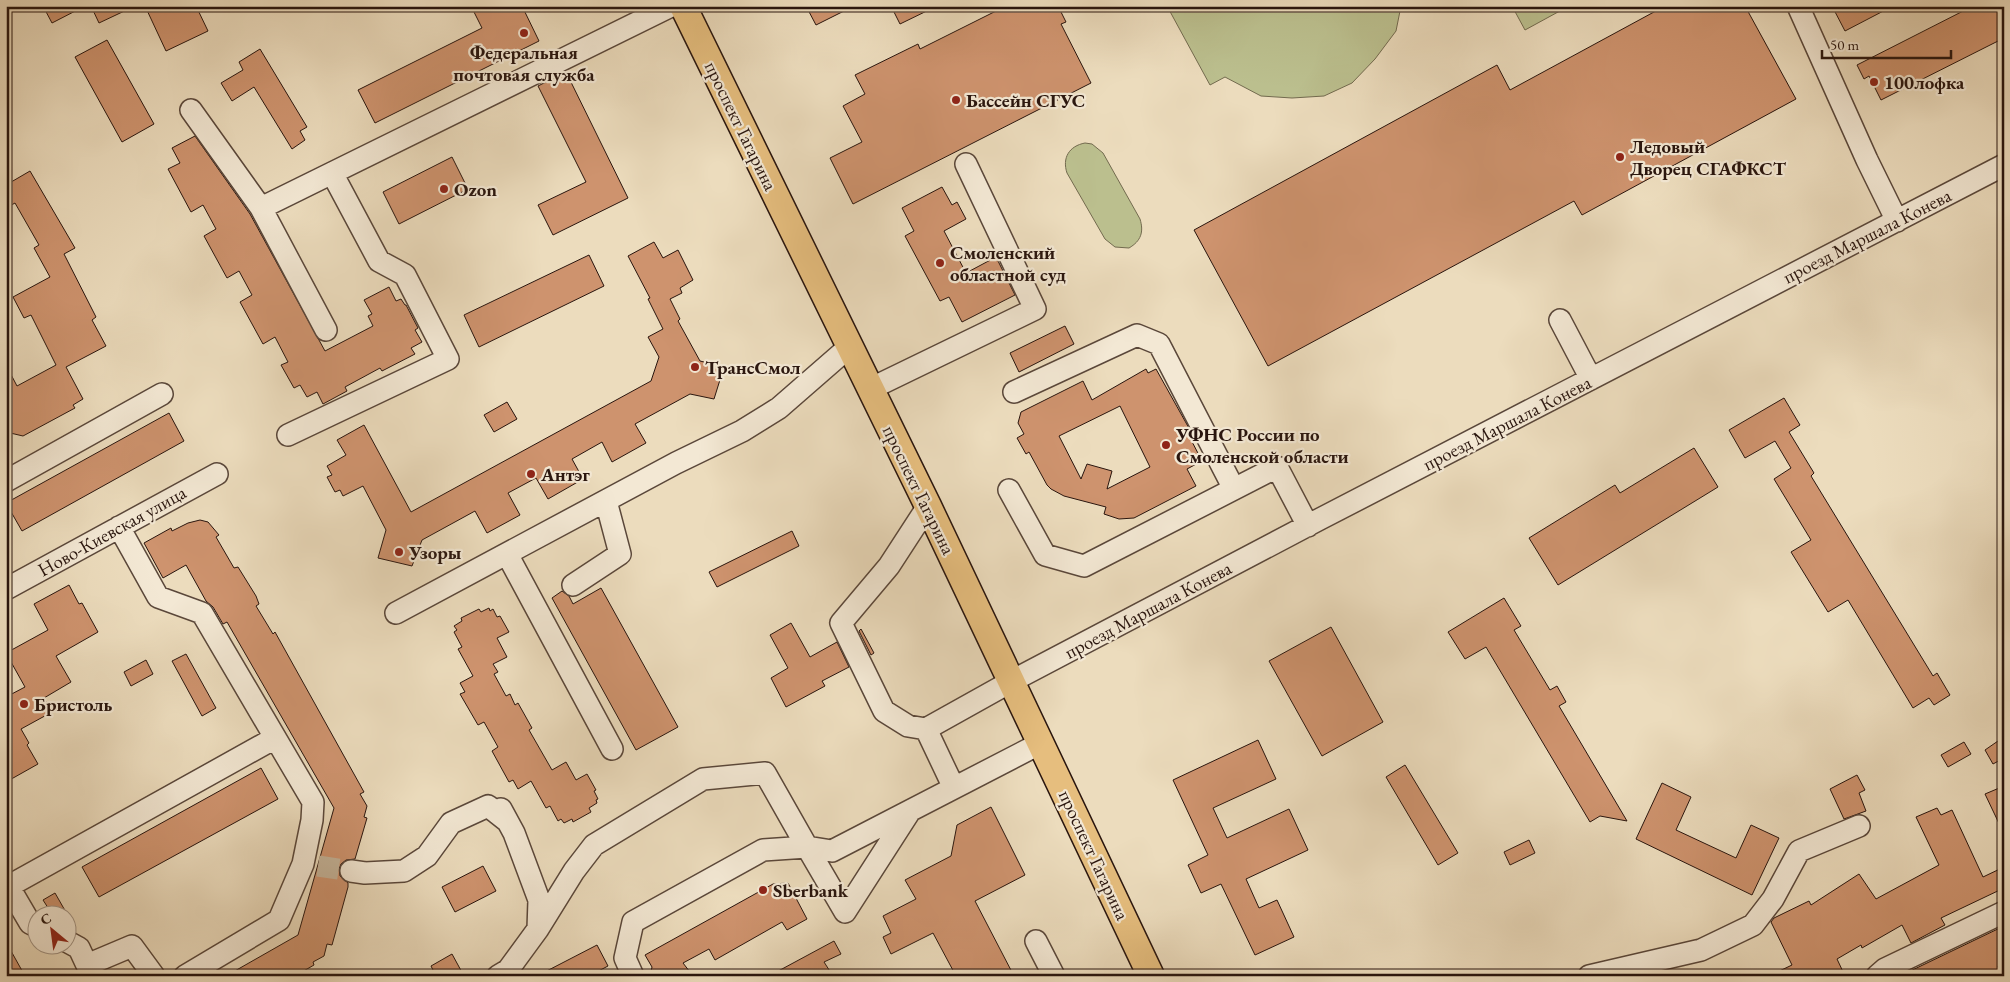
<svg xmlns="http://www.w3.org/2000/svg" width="2010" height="982" font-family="'EB Garamond',serif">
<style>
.green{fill:#bbbf8e;stroke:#726a4e}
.building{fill:#ce936e;stroke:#29150e;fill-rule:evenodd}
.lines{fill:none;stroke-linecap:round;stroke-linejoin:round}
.minor-tunnel{stroke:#c5b49a;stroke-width:21;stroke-dasharray:21 11;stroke-linecap:butt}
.minor-casing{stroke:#5a473a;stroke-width:24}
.major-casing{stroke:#29150e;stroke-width:29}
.minor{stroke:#f3e8d4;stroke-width:21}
.major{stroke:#e6be7e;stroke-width:26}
.poi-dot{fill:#8f2418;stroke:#f3e8d4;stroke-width:2}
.labels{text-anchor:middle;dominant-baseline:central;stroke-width:4.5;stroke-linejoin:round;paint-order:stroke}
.poi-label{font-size:19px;font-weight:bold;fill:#29150e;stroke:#f3e8d4;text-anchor:start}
.street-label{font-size:19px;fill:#29150e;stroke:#f3e8d4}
</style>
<rect width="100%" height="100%" fill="#ecdcbd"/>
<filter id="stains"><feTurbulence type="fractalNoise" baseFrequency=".004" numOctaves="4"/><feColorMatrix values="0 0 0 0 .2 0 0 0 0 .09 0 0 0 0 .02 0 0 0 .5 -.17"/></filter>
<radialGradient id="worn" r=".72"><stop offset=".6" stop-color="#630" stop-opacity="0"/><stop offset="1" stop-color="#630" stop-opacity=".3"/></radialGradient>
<path class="green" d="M 1167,6 L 1401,6 L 1396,31 L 1375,59 L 1352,83 L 1324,96 L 1292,98 L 1261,96 L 1225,77 L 1210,85 Z
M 1512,6 L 1569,6 L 1525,30 Z
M 1085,143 L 1092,144 L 1103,153 L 1140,219 C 1144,232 1141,241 1129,248 L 1115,247 L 1105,239 L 1067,173 C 1062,158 1069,146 1085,143 Z"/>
<path class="building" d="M 43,6 L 85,6 L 52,23 Z
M 91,6 L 135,6 L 99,23 Z
M 145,6 L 196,6 L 208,31 L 166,51 Z
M 471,6 L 522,6 L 539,41 L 375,123 L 358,90 L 482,28 Z
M 806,6 L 854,6 L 816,25 Z
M 891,6 L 937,6 L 900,24 Z
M 1006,6 L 1058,6 L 1066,22 L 1061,24 L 1091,83 L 853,204 L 830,158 L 862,142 L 843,106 L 865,94 L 855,75 L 918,44 L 920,49 Z
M 1665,6 L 1745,6 L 1796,99 L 1582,215 L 1574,201 L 1268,366 L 1194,230 L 1497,65 L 1510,90 Z
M 1832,6 L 1893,6 L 1845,31 Z
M 1973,6 L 2004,6 L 2004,38 L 1881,100 L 1869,76 L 1864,79 L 1857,65 Z
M 107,40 L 154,124 L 122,142 L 75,57 Z
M 260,49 L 307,127 L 300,131 L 305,140 L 292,149 L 254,87 L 232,101 L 221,83 L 243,70 L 239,62 Z
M 566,72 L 628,198 L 553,235 L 538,205 L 586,182 L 538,86 Z
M 195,136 L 250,214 L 325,351 L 373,326 L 368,316 L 372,314 L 364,300 L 389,287 L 396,301 L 401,299 L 405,305 L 406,305 L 418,328 L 415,330 L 422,342 L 411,348 L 415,354 L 382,371 L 380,368 L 345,387 L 347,391 L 323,404 L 317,392 L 307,397 L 300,385 L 294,388 L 281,365 L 288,362 L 275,337 L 263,344 L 240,302 L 252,295 L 239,271 L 227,278 L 204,236 L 216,229 L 203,205 L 191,212 L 168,169 L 180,163 L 172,148 Z
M 452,157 L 468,189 L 399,224 L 383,192 Z
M 30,171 L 75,248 L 64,254 L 96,317 L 92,320 L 106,346 L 66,367 L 83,399 L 73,405 L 75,408 L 23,436 L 6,432 L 6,365 L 17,386 L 56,365 L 31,315 L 24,318 L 13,297 L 50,277 L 34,248 L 39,245 L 15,203 L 6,208 L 6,185 Z
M 942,187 L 952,205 L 957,202 L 966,219 L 944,231 L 966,273 L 996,257 L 1015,295 L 962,322 L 949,297 L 940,301 L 905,236 L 914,231 L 902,208 Z
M 654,242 L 663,258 L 678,250 L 693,280 L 680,288 L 682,293 L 670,299 L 680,319 L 678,321 L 700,361 L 724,367 L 714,399 L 690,394 L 635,424 L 646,443 L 612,462 L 602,442 L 572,459 L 583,479 L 548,499 L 536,478 L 508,493 L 520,515 L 487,533 L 475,511 L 422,540 L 412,566 L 378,558 L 386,530 L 363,486 L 343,496 L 340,490 L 335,492 L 327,477 L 332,475 L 327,466 L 346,455 L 337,440 L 364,425 L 411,512 L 651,381 L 659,357 L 648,337 L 663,329 L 648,299 L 650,298 L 628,256 Z
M 589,255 L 604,286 L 479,347 L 464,315 Z
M 1065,326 L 1074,344 L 1019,372 L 1010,353 Z
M 1146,369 L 1148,373 L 1156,369 L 1190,430 L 1187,432 L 1202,461 L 1187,469 L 1196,486 L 1134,518 L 1119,519 L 1104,514 L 1106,507 L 1064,496 L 1051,489 L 1047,485 L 1029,452 L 1026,454 L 1017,438 L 1024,434 L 1018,423 L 1021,412 L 1083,381 L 1092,400 ZM 1120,406 L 1150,467 L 1107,489 L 1112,471 L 1087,464 L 1081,479 L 1059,436 Z
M 1784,398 L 1800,425 L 1789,432 L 1814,473 L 1811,476 L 1933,676 L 1937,673 L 1950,695 L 1934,705 L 1929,698 L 1913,708 L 1848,600 L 1828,612 L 1791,552 L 1811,540 L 1774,479 L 1791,468 L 1775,441 L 1745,458 L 1729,430 Z
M 507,402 L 517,419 L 494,432 L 484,415 Z
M 169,413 L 184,441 L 22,531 L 6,503 Z
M 1694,448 L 1718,487 L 1558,585 L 1529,538 L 1615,485 L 1620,493 Z
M 200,520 L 208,522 L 219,535 L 216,537 L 234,568 L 238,567 L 256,596 L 259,604 L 256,606 L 273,634 L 275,632 L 364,792 L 360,794 L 367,806 L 364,817 L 367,818 L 355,859 L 346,860 L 341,864 L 339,869 L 340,876 L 348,883 L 348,887 L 332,945 L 327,944 L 324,956 L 313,962 L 314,965 L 295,976 L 226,976 L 298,935 L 334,808 L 227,622 L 223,624 L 213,607 L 206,601 L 186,565 L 163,578 L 144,543 L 171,528 L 172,531 L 188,523 Z
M 792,531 L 799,546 L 717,587 L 709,572 Z
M 69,585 L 79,604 L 82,603 L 98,632 L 56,656 L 71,682 L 44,698 L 52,712 L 21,729 L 29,743 L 27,745 L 38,764 L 6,782 L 6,697 L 25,687 L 6,653 L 48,630 L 34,604 Z
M 601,588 L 678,727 L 636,750 L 552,598 L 562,591 L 569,596 L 573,604 Z
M 1504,598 L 1521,626 L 1514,630 L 1550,690 L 1557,686 L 1566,702 L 1559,706 L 1627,821 L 1600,816 L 1590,822 L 1486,647 L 1465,659 L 1448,632 Z
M 489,608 L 490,611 L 493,609 L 497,617 L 500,616 L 509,632 L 497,638 L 507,657 L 493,664 L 498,672 L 494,674 L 506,696 L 510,694 L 515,705 L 518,703 L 532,728 L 529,730 L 552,770 L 566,762 L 576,780 L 587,774 L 596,790 L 594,791 L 598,799 L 596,800 L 597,803 L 589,808 L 591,812 L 573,822 L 572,819 L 564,823 L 561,819 L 558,821 L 550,806 L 546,808 L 531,781 L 518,789 L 513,780 L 509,782 L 492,751 L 498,747 L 484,722 L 478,725 L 460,694 L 465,692 L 460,683 L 473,676 L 458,649 L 462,647 L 454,632 L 457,630 L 454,626 L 462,621 L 461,618 L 479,609 L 481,612 Z
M 791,623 L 810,657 L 837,642 L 849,667 L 822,681 L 825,686 L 786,707 L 771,678 L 788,668 L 770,635 Z
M 1331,627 L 1383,722 L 1322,756 L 1269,661 Z
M 861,629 L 874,653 L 871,655 L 859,631 Z
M 186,654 L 216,708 L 202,716 L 172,661 Z
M 146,660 L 153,674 L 131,686 L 124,672 Z
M 1258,740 L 1276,779 L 1213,808 L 1227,838 L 1289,809 L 1308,850 L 1246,879 L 1259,908 L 1277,900 L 1294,937 L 1255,955 L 1221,884 L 1201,893 L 1188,865 L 1208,855 L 1173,780 Z
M 1998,741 L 2004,751 L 2004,758 L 1993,764 L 1985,750 Z
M 1964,742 L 1971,754 L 1948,767 L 1941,755 Z
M 1405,765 L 1458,853 L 1438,865 L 1386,777 Z
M 261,768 L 278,799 L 99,897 L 82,867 Z
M 1857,775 L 1865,790 L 1859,793 L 1866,811 L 1844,819 L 1830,789 Z
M 1662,783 L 1691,797 L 1676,830 L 1736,858 L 1751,825 L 1779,838 L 1752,895 L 1636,839 Z
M 2004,786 L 2004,834 L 1985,794 Z
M 991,807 L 1025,875 L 975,901 L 1014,976 L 956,976 L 933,933 L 891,954 L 883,937 L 891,933 L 883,916 L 916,899 L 905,880 L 951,856 L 957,825 Z
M 1937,808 L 1941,815 L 1952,810 L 1983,877 L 2004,867 L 2004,888 L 1941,918 L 1945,925 L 1911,943 L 1902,925 L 1862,948 L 1861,945 L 1837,959 L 1845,976 L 1769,976 L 1792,965 L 1771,922 L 1774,918 L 1809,901 L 1811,905 L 1859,874 L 1876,899 L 1939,865 L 1916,817 Z
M 1529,840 L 1535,853 L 1510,865 L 1504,852 Z
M 483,866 L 496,891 L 455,912 L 442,887 Z
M 788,883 L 807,919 L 787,930 L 782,922 L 715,960 L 709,949 L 683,963 L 693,976 L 650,976 L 652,967 L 645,955 L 773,884 Z
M 55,893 L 67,914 L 52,914 L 43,900 Z
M 2004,926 L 2004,964 L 1998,966 L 2002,976 L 1900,976 Z
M 834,941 L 841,954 L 824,962 L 833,976 L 769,976 Z
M 6,942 L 25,976 L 6,976 Z
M 597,945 L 608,966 L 589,976 L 537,976 Z
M 452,954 L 464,976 L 436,976 L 431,966 Z"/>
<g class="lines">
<path class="minor-tunnel" d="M 318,866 L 351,871"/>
<g class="minor-casing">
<path id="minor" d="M 1798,6 L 1867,160 L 1897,221
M 191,110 L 261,208
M 1560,320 L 1591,379
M 326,330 L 261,208 L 671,6
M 870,389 L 1035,309 L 966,164
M 1014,392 L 1137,335 L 1159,344 L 1234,489
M 288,435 L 448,359 L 405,275 L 379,261 L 332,173
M 6,481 L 162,394
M 1009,490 L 1045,555 L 1084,566 L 1277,467 L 1308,526
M 928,506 L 889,566 L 841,623 L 884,711 L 908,726 L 926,729 L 1012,681 L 1320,519 L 2004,165
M 119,527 L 158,597 L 202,613 L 313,802 L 312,820 L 303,864 L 279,920 L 185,976
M 507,554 L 612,749
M 573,585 L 620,554 L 606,501
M 6,589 L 217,474
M 396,613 L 676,463 L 742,431 L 779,408 L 849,347
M 926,729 L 954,788
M 501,809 L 514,833 L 539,900 L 538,929
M 351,871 L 365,873 L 404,871 L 427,856 L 451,823 L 488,806 L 507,821
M 6,882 L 30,923 L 38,927
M 9,886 L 275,738
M 1036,941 L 1054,976
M 68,942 L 79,948 L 92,976
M 87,965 L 132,946 L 154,976
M 498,976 L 508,970 L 538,929 L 574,871 L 594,845 L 703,779 L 765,773 L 807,847 L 832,851 L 1041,743
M 633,976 L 625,958 L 633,922 L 763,850 L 807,847 L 845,912 L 910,811
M 1589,976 L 1701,950 L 1753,925 L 1773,899 L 1799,851 L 1859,826
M 1877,976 L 1885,969 L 2004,912"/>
</g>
<g class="major-casing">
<path id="major" d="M 683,6 L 928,506 L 1151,976"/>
</g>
<use href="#minor" class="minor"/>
<use href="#major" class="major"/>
</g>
<g class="poi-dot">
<circle cx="524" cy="33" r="5"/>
<circle cx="1874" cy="82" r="5"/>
<circle cx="956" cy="100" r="5"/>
<circle cx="1620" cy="157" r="5"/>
<circle cx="444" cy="189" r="5"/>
<circle cx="940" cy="263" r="5"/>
<circle cx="695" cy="367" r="5"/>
<circle cx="1166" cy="445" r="5"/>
<circle cx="531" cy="474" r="5"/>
<circle cx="399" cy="552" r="5"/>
<circle cx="24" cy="704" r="5"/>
<circle cx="763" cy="890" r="5"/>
</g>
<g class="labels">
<g class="poi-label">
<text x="524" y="52" text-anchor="middle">Федеральная<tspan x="524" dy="22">почтовая служба</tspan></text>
<text x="1884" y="82">100лофка</text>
<text x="966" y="100">Бассейн СГУС</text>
<text x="1630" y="146">Ледовый<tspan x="1630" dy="22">Дворец СГАФКСТ</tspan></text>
<text x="454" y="189">Ozon</text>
<text x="950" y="252">Смоленский<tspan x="950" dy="22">областной суд</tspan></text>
<text x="705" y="367">ТрансСмол</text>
<text x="1176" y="434">УФНС России по<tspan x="1176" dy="22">Смоленской области</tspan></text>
<text x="541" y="474">Антэг</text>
<text x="409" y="552">Узоры</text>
<text x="34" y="704">Бристоль</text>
<text x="773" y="890">Sberbank</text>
</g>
<g class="street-label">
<text transform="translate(741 126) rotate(64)">проспект Гагарина</text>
<text transform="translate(1867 236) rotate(-27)">проезд Маршала Конева</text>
<text transform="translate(1507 423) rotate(-27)">проезд Маршала Конева</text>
<text transform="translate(919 490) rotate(64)">проспект Гагарина</text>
<text transform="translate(112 531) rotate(-29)">Ново-Киевская улица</text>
<text transform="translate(1148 610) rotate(-28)">проезд Маршала Конева</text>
<text transform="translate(1094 855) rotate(65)">проспект Гагарина</text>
</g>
</g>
<rect width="2010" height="982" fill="none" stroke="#ecdcbd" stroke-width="25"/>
<rect x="8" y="8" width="1995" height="967" fill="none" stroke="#29150e" stroke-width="2.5"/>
<rect x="12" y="12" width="1985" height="957" fill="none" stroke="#29150e"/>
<g transform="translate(52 930) rotate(331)"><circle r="24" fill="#f3e8d4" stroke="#a29485"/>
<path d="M0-4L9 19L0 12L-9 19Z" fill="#8f2418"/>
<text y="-8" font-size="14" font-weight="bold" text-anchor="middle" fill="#29150e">С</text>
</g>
<path d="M1822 50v8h129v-8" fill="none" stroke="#29150e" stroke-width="2.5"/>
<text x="1830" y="50" font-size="15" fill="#29150e" stroke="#f3e8d4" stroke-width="4" paint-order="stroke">50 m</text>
<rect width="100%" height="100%" filter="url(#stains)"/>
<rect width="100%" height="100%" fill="url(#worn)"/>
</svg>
